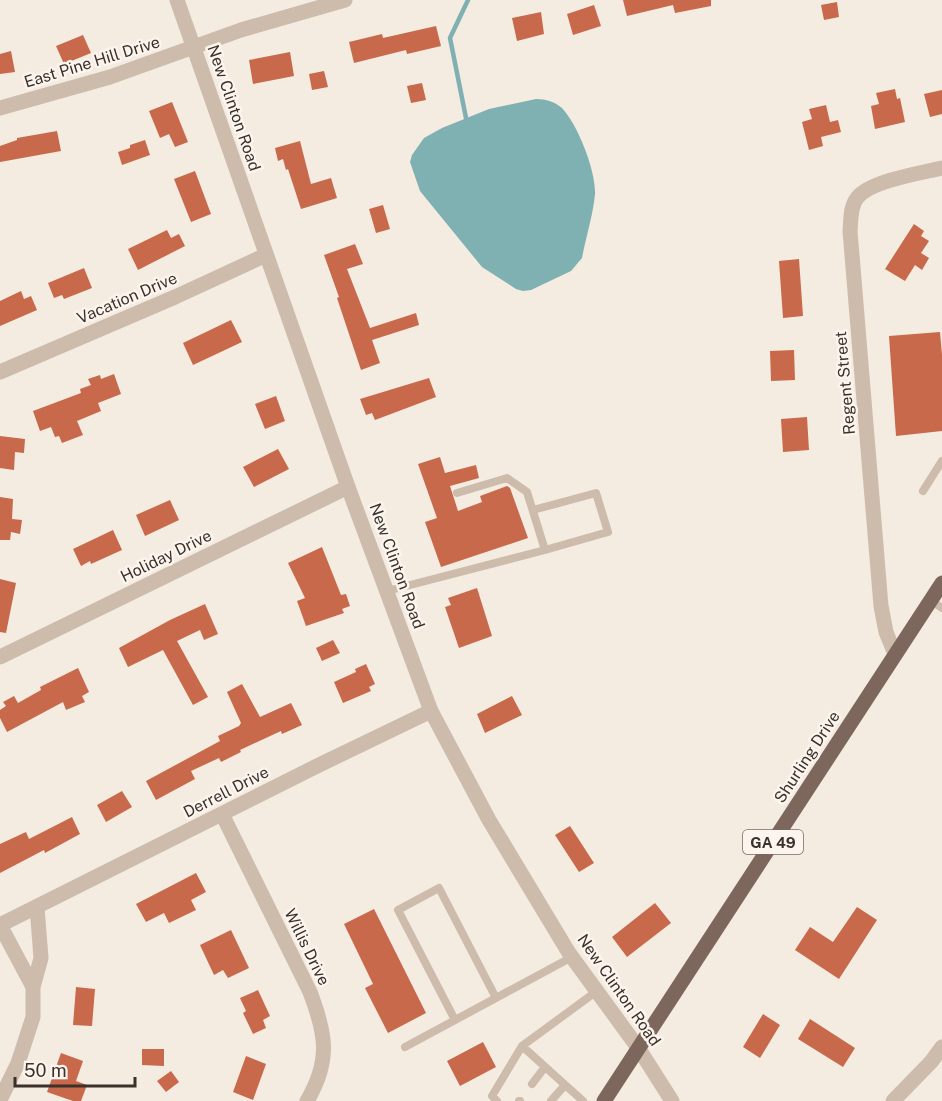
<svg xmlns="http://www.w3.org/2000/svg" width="942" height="1101" font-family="'Public Sans',sans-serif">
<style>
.water{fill:#7fb0b2}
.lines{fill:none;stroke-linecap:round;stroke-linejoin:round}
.stream{stroke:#7fb0b2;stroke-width:4.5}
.building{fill:#c8694b}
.service{stroke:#cdbbac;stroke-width:8}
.minor{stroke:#cdbbac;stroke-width:15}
.tertiary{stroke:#cdbbac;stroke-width:15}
.primary{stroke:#7d675c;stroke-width:15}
.labels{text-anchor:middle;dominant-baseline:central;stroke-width:5;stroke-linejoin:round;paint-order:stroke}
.shield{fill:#fbf5ee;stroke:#756b66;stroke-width:1.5}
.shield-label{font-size:15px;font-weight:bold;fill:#3b302b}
.street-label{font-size:16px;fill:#3b302b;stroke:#fbf5ee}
</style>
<rect width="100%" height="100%" fill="#f4ebe1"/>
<path class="water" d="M 536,99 C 546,99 555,102 562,108 C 578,125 596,171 595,194 C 593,215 586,237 582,258 L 571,271 L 531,290 L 523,291 L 516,289 L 482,267 L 420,191 L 410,162 L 412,155 L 424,138 L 442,128 L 489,109 Z"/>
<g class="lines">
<path class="stream" d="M 466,118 L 450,38 L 468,0"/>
</g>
<path class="building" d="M 623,0 L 711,0 L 711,6 L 675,13 L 673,5 L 627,16 Z
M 837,2 L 839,17 L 824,20 L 821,5 Z
M 594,5 L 601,26 L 573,35 L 567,14 Z
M 541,12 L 544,34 L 517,41 L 512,18 Z
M 436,26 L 441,46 L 407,54 L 406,50 L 354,63 L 349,42 L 382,34 L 383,38 Z
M 83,35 L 91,53 L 64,64 L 56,46 Z
M 11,51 L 15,72 L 0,74 L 0,54 Z
M 290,52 L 294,76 L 253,84 L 249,60 Z
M 324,71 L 328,87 L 312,90 L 309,74 Z
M 422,83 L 426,100 L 411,103 L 407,86 Z
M 895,89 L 897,99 L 900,98 L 905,122 L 875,129 L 871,106 L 879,104 L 876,93 Z
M 942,90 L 942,114 L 930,117 L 924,94 Z
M 172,102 L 188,142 L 175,147 L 169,134 L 160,138 L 149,111 Z
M 826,105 L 830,122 L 838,120 L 841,132 L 821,137 L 823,146 L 809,150 L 802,122 L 812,119 L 809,109 Z
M 57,131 L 61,151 L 0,162 L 0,146 L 17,140 L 17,138 Z
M 145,140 L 150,155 L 122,165 L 118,152 L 130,148 L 130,145 Z
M 300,141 L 311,184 L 331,178 L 337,198 L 301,209 L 288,169 L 286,170 L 283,159 L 278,161 L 275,148 Z
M 195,171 L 211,214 L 191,222 L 174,179 Z
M 383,205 L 390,229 L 376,233 L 369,209 Z
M 914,224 L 924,231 L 921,236 L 929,241 L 921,253 L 929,258 L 922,270 L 915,265 L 905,281 L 885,269 Z
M 167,230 L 171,238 L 179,234 L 185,246 L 138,270 L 128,249 Z
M 355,244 L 363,264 L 347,269 L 370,328 L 416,313 L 419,325 L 372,340 L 380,363 L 361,370 L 337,298 L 339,297 L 324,255 Z
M 799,259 L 803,316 L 783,318 L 779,261 Z
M 84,268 L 92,288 L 64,299 L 62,295 L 54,298 L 48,283 Z
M 21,291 L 24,299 L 31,296 L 37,310 L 0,326 L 0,301 Z
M 231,320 L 242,342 L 193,365 L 183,343 Z
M 940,332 L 942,355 L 942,431 L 896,436 L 889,336 Z
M 794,350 L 795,380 L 771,381 L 770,351 Z
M 114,374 L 121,394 L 98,403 L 101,411 L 77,421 L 83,435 L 62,443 L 59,436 L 55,437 L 51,427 L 40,431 L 33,411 L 81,393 L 80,389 L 91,385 L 88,379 L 100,375 L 101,379 Z
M 429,378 L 436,397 L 375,420 L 372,413 L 366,415 L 360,399 Z
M 276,396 L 285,421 L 265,429 L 255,404 Z
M 807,417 L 809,450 L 783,452 L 781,419 Z
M 0,436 L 25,439 L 24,453 L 15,452 L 14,470 L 0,468 Z
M 278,449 L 289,469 L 254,487 L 243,467 Z
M 440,457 L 445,473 L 476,465 L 479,478 L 450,486 L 458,511 L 482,502 L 480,496 L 507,486 L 510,488 L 528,538 L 441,567 L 425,522 L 437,518 L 418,464 Z
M 0,497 L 13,499 L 12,519 L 22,520 L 20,534 L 11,532 L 10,540 L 0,540 Z
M 170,500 L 179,520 L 145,536 L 136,515 Z
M 113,530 L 122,550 L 91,564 L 90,561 L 81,566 L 73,549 Z
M 322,547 L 341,595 L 346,594 L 350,606 L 342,609 L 344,613 L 306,626 L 297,601 L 305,598 L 288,563 Z
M 0,579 L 16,583 L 6,633 L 0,632 Z
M 477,588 L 492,636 L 459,648 L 445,607 L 451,605 L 448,598 Z
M 205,604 L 218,634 L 204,640 L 200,630 L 177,641 L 208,697 L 193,705 L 163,650 L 128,667 L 119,648 L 170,620 Z
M 333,640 L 340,653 L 322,661 L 316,648 Z
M 366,664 L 375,684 L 369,687 L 371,691 L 343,703 L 334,682 L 356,672 L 355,669 Z
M 78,668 L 89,692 L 82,696 L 85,702 L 66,710 L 63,702 L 7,732 L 0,718 L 0,710 L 6,706 L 3,702 L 14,696 L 18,703 L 41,690 L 40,687 Z
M 242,684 L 260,717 L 291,703 L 302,725 L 282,734 L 281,731 L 240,750 L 241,752 L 221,762 L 219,758 L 191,771 L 195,779 L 156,800 L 146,781 L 220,741 L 218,736 L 239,726 L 241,723 L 227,692 Z
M 512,696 L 522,715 L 485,733 L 477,714 Z
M 122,791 L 132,807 L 106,822 L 97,805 Z
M 72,817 L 80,834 L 45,853 L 44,850 L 0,873 L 0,844 L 26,832 L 29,839 Z
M 570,826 L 594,863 L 579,872 L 555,835 Z
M 196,873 L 206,892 L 191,900 L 196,910 L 169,923 L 164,913 L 146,922 L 136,904 Z
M 655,903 L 671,923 L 627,957 L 612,937 Z
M 857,907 L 877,920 L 839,979 L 795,950 L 810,927 L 833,942 Z
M 374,909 L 426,1013 L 388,1033 L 365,988 L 373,984 L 344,924 Z
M 231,930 L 249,968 L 228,978 L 223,970 L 214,975 L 200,945 Z
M 76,987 L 95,989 L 92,1026 L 73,1025 Z
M 258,990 L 270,1016 L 263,1020 L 266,1028 L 253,1034 L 243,1013 L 246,1011 L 240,998 Z
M 763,1014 L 780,1025 L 760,1058 L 743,1047 Z
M 810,1019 L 855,1048 L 843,1067 L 798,1039 Z
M 483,1042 L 496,1067 L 460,1086 L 447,1061 Z
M 142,1049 L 164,1049 L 164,1066 L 142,1065 Z
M 61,1053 L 83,1061 L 76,1081 L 87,1085 L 81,1101 L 73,1101 L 47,1092 Z
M 246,1056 L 266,1064 L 253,1100 L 233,1092 Z
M 171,1071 L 179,1082 L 166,1092 L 157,1081 Z"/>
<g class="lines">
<path class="service" d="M 923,491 L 942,461
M 457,493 L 507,478 L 527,492 L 545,550 L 608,532 L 596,493 L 533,510
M 387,591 L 545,550
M 930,600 L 942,608
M 455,1020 L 398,910 L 439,888 L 496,998
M 405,1047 L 572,957
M 532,1084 L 545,1067
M 497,1101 L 492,1096 L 522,1046
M 519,1101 L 520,1101
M 551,1101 L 565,1085
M 583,1101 L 522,1046 L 597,991"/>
<path class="minor" d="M 0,108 L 110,77 L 241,30 L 345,0
M 0,372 L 175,297 L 266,255
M 895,654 L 886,632 L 881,606 L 850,231 C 851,220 850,207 857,198 C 870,181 921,173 942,168
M 0,657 L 348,487
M 222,814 L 310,992 C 326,1034 331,1060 307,1101
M 0,925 L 317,766 L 431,711
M 0,925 L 33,987
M 0,1100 L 18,1063 L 33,1017 L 33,987 L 41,958 L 37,907
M 893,1101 L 931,1062 L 942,1047"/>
<path class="tertiary" d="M 177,0 L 348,487 L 431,711 L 489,820 L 569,953 L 639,1049 L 672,1101"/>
<path class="primary" d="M 604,1101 L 942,583"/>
</g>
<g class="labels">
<rect class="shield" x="743" y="830" width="60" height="24" rx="4.5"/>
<g class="shield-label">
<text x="773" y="842">GA 49</text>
</g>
<g class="street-label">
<text transform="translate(92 62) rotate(-17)">East Pine Hill Drive</text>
<text transform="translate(234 108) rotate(71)">New Clinton Road</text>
<text transform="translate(127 298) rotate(-23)">Vacation Drive</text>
<text transform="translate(845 383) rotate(-95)">Regent Street</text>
<text transform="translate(166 556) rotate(-26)">Holiday Drive</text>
<text transform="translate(397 566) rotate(70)">New Clinton Road</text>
<text transform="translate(807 757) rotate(-57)">Shurling Drive</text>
<text transform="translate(226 792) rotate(-27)">Derrell Drive</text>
<text transform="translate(307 947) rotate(64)">Willis Drive</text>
<text transform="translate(619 990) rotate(55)">New Clinton Road</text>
</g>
</g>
<path d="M15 1077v9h120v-9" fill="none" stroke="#3b302b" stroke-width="3"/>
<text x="24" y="1077" font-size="18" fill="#3b302b" stroke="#fbf5ee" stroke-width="4.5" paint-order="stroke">50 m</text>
</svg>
